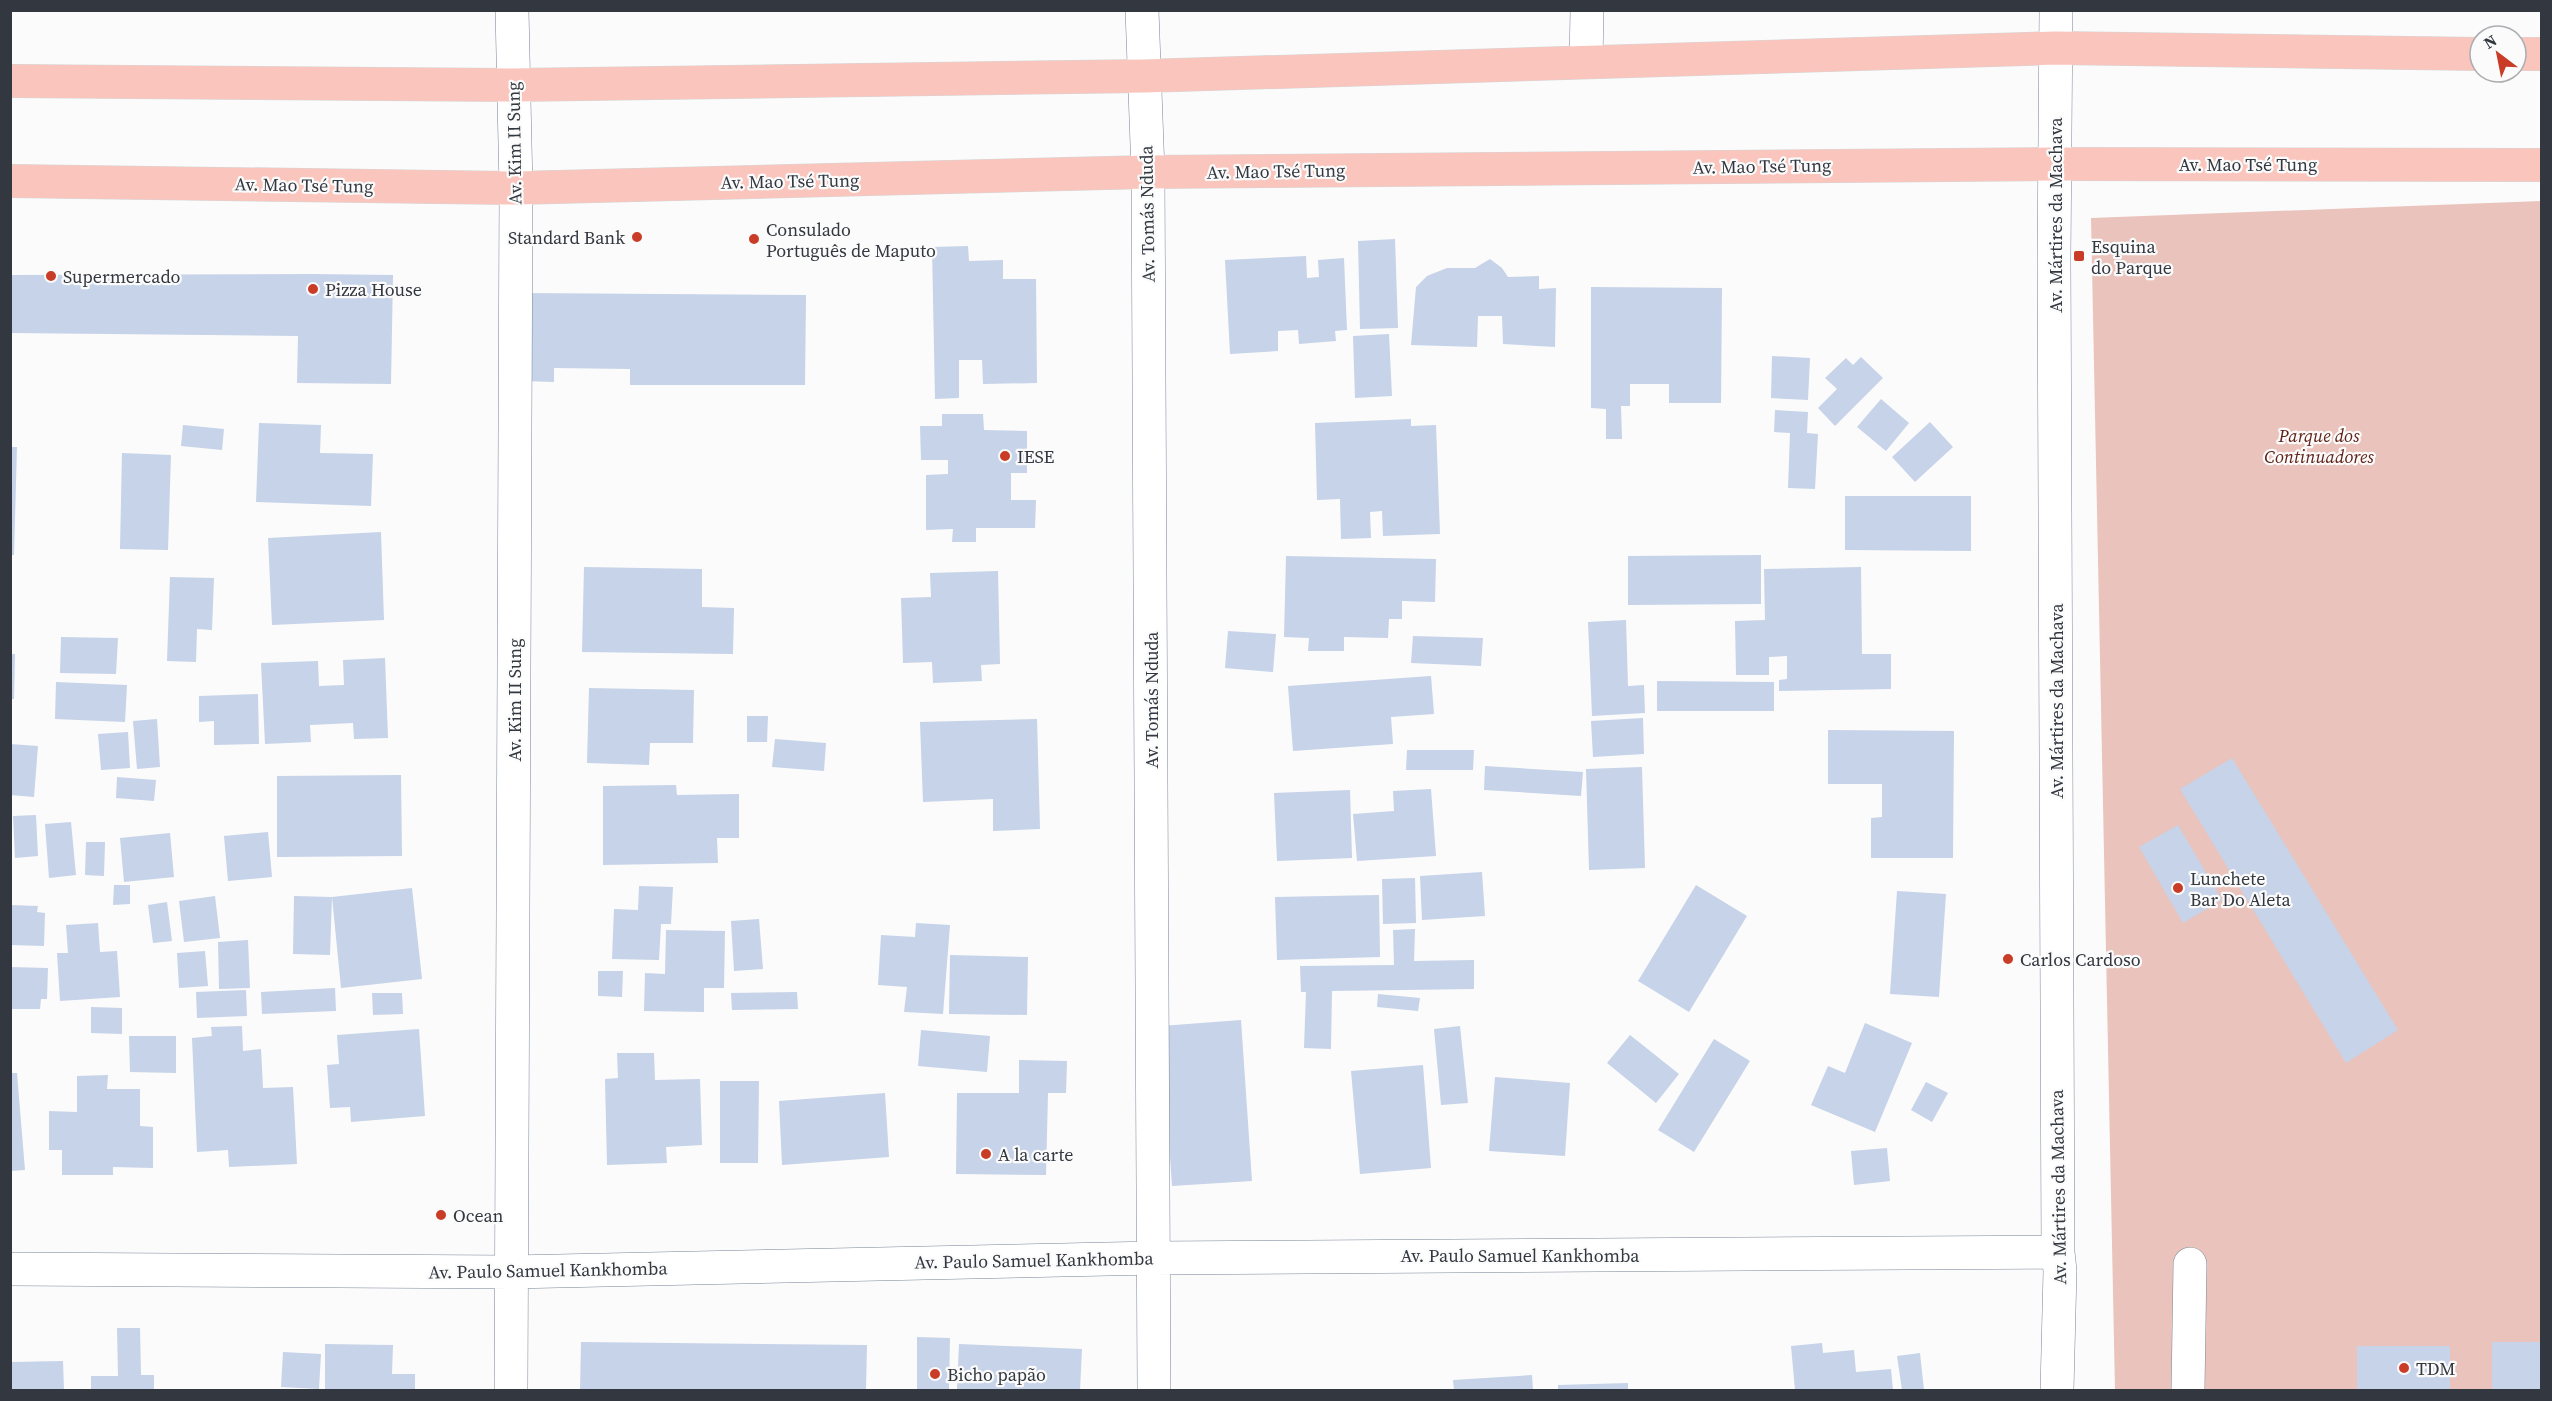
<svg xmlns="http://www.w3.org/2000/svg" width="2552" height="1401" font-family="'Source Serif 4',serif">
<style>
.green{fill:#e9c3bc}
.building{fill:#c6d3e8}
.lines{fill:none;stroke-linecap:round;stroke-linejoin:round}
.minor-casing{stroke:#7a8698;stroke-width:34}
.major-casing{stroke:#d6d7d9;stroke-width:34}
.minor{stroke:#fff;stroke-width:33}
.major{stroke:#f9c5bc;stroke-width:33}
.poi-dot{fill:#c93d28;stroke:#fbfbfb;stroke-width:2}
.labels{text-anchor:middle;dominant-baseline:central;stroke-width:4.5;stroke-linejoin:round;paint-order:stroke}
.street-label{font-size:18px;fill:#333840;stroke:#fbfbfb}
.poi-label{font-size:18px;fill:#333840;stroke:#fbfbfb;text-anchor:start}
.park-label{font-size:18px;font-style:italic;fill:#602117;stroke:#fbfbfb}
</style>
<rect width="100%" height="100%" fill="#fbfbfb"/>
<path class="green" d="M 2541,201 L 2541,1390 L 2115,1390 L 2091,218 Z"/>
<path class="building" d="M 1395,239 L 1398,328 L 1360,329 L 1358,241 Z
M 968,246 L 969,261 L 1003,260 L 1003,279 L 1036,279 L 1037,383 L 983,384 L 982,360 L 959,360 L 959,398 L 935,399 L 932,247 Z
M 1306,256 L 1307,278 L 1319,277 L 1318,260 L 1344,258 L 1347,330 L 1335,331 L 1336,341 L 1299,344 L 1298,330 L 1278,331 L 1278,351 L 1230,354 L 1225,260 Z
M 1490,259 L 1502,268 L 1508,277 L 1539,276 L 1539,289 L 1556,288 L 1555,347 L 1503,344 L 1502,316 L 1478,316 L 1477,347 L 1411,345 L 1416,287 L 1427,276 L 1447,268 L 1475,268 Z
M 311,274 L 393,275 L 391,384 L 297,383 L 298,336 L 10,333 L 10,275 Z
M 1591,287 L 1722,288 L 1721,403 L 1669,403 L 1669,384 L 1630,384 L 1630,406 L 1621,406 L 1622,439 L 1606,439 L 1606,409 L 1591,408 Z
M 522,293 L 806,295 L 805,385 L 630,385 L 630,369 L 554,368 L 554,382 L 521,381 Z
M 1389,334 L 1392,396 L 1355,398 L 1353,336 Z
M 1772,356 L 1810,358 L 1808,400 L 1771,398 Z
M 1861,357 L 1883,378 L 1835,426 L 1818,408 L 1837,389 L 1825,378 L 1846,358 L 1853,365 Z
M 1881,399 L 1909,423 L 1886,451 L 1857,427 Z
M 1775,410 L 1808,412 L 1807,433 L 1818,434 L 1815,489 L 1788,488 L 1790,433 L 1774,432 Z
M 942,414 L 983,414 L 984,430 L 1027,431 L 1027,473 L 1011,473 L 1011,500 L 1036,500 L 1035,528 L 976,528 L 976,542 L 952,542 L 953,529 L 926,530 L 926,475 L 948,474 L 948,460 L 921,460 L 920,426 L 942,426 Z
M 1411,419 L 1411,426 L 1436,425 L 1440,534 L 1383,536 L 1382,511 L 1370,512 L 1371,538 L 1341,539 L 1340,499 L 1317,500 L 1315,423 Z
M 1930,422 L 1953,447 L 1915,482 L 1892,457 Z
M 259,423 L 321,425 L 320,453 L 373,454 L 371,506 L 256,502 Z
M 183,425 L 224,429 L 222,450 L 181,446 Z
M 10,447 L 17,447 L 14,555 L 10,555 Z
M 122,453 L 171,455 L 168,550 L 120,549 Z
M 1845,496 L 1971,496 L 1971,551 L 1845,550 Z
M 381,532 L 384,620 L 272,625 L 268,538 Z
M 1761,555 L 1761,604 L 1628,605 L 1628,556 Z
M 1286,556 L 1436,559 L 1435,602 L 1402,601 L 1402,619 L 1389,619 L 1388,638 L 1344,637 L 1344,651 L 1308,651 L 1309,638 L 1284,637 Z
M 584,567 L 702,569 L 702,607 L 734,608 L 733,654 L 582,652 Z
M 1861,567 L 1862,654 L 1891,654 L 1891,689 L 1779,691 L 1779,680 L 1787,679 L 1787,656 L 1769,657 L 1769,675 L 1736,675 L 1735,621 L 1765,620 L 1764,569 Z
M 998,571 L 1000,664 L 981,665 L 982,681 L 933,683 L 932,662 L 903,663 L 901,598 L 931,597 L 930,573 Z
M 170,577 L 214,578 L 212,630 L 197,629 L 196,662 L 167,661 Z
M 1626,620 L 1628,686 L 1644,685 L 1645,713 L 1592,716 L 1588,622 Z
M 1228,631 L 1276,634 L 1273,672 L 1225,668 Z
M 1413,636 L 1483,638 L 1481,666 L 1411,663 Z
M 61,637 L 118,638 L 116,674 L 60,673 Z
M 10,654 L 15,654 L 14,699 L 10,699 Z
M 385,658 L 388,738 L 354,739 L 353,723 L 310,725 L 311,742 L 265,744 L 261,663 L 318,661 L 319,686 L 344,685 L 343,660 Z
M 1431,676 L 1434,714 L 1391,717 L 1393,744 L 1293,751 L 1288,686 Z
M 1657,681 L 1774,682 L 1774,711 L 1657,711 Z
M 56,682 L 127,685 L 125,722 L 55,719 Z
M 589,688 L 694,690 L 693,743 L 650,743 L 649,765 L 587,763 Z
M 258,694 L 259,744 L 214,745 L 214,721 L 199,722 L 199,696 Z
M 747,716 L 768,716 L 767,742 L 747,742 Z
M 1643,718 L 1644,754 L 1593,757 L 1591,721 Z
M 157,719 L 160,767 L 137,769 L 133,721 Z
M 1037,719 L 1040,829 L 993,831 L 993,799 L 923,802 L 920,722 Z
M 1828,730 L 1954,731 L 1953,858 L 1871,858 L 1871,818 L 1882,817 L 1882,784 L 1828,784 Z
M 128,732 L 130,768 L 101,770 L 98,734 Z
M 775,739 L 826,743 L 824,771 L 772,767 Z
M 10,744 L 38,746 L 34,797 L 10,795 Z
M 1407,750 L 1474,750 L 1473,770 L 1406,770 Z
M 2232,758 L 2398,1030 L 2346,1063 L 2180,789 Z
M 1485,766 L 1583,772 L 1581,796 L 1484,790 Z
M 1642,767 L 1645,868 L 1589,870 L 1586,769 Z
M 401,775 L 402,856 L 277,857 L 277,776 Z
M 117,777 L 156,780 L 154,801 L 116,798 Z
M 676,785 L 677,795 L 739,794 L 739,838 L 717,838 L 718,863 L 603,865 L 603,786 Z
M 1431,789 L 1436,856 L 1357,861 L 1353,814 L 1394,811 L 1393,791 Z
M 1350,790 L 1352,858 L 1277,861 L 1274,793 Z
M 36,815 L 38,856 L 15,858 L 13,816 Z
M 71,822 L 76,875 L 49,878 L 45,824 Z
M 2178,825 L 2222,900 L 2183,923 L 2139,847 Z
M 268,832 L 272,877 L 228,881 L 224,836 Z
M 170,833 L 174,877 L 124,882 L 120,838 Z
M 86,842 L 105,842 L 104,876 L 85,875 Z
M 1482,872 L 1485,916 L 1422,920 L 1420,876 Z
M 1415,878 L 1416,923 L 1383,924 L 1382,879 Z
M 114,885 L 130,885 L 130,904 L 113,905 Z
M 1696,885 L 1747,916 L 1689,1012 L 1638,981 Z
M 639,886 L 673,887 L 671,924 L 661,924 L 659,960 L 612,959 L 614,909 L 638,910 Z
M 412,888 L 422,979 L 341,988 L 332,897 Z
M 1897,891 L 1946,894 L 1939,997 L 1890,994 Z
M 1379,895 L 1380,957 L 1277,960 L 1275,897 Z
M 215,896 L 220,938 L 184,942 L 179,901 Z
M 294,896 L 332,897 L 330,955 L 293,954 Z
M 167,902 L 172,941 L 153,943 L 148,905 Z
M 10,905 L 38,906 L 37,912 L 45,913 L 44,946 L 10,945 Z
M 759,919 L 763,969 L 734,971 L 731,921 Z
M 98,923 L 100,952 L 117,951 L 120,997 L 60,1001 L 57,953 L 68,953 L 66,925 Z
M 916,923 L 950,925 L 943,1014 L 904,1012 L 907,987 L 878,985 L 881,935 L 915,937 Z
M 1415,929 L 1414,961 L 1474,960 L 1474,989 L 1332,991 L 1331,1049 L 1304,1048 L 1306,992 L 1301,992 L 1300,966 L 1394,965 L 1393,930 Z
M 666,930 L 725,931 L 724,988 L 704,988 L 704,1012 L 644,1011 L 645,973 L 665,974 Z
M 248,940 L 250,988 L 219,989 L 218,942 Z
M 205,951 L 208,986 L 179,988 L 177,953 Z
M 950,955 L 1028,957 L 1027,1015 L 949,1014 Z
M 10,967 L 48,968 L 47,999 L 41,999 L 40,1009 L 10,1009 Z
M 598,971 L 623,971 L 622,997 L 598,996 Z
M 335,988 L 336,1011 L 262,1014 L 261,992 Z
M 246,990 L 247,1016 L 197,1018 L 196,992 Z
M 797,992 L 798,1009 L 732,1010 L 731,993 Z
M 372,993 L 402,993 L 403,1014 L 373,1015 Z
M 1378,994 L 1420,998 L 1418,1011 L 1377,1007 Z
M 91,1007 L 122,1008 L 122,1034 L 91,1033 Z
M 1241,1020 L 1252,1181 L 1172,1186 L 1161,1026 Z
M 1865,1023 L 1912,1043 L 1875,1132 L 1811,1105 L 1828,1066 L 1845,1073 Z
M 242,1026 L 243,1051 L 261,1049 L 263,1088 L 293,1087 L 297,1164 L 229,1167 L 228,1150 L 197,1152 L 192,1038 L 212,1036 L 211,1027 Z
M 1460,1026 L 1468,1103 L 1441,1105 L 1434,1029 Z
M 419,1029 L 425,1116 L 351,1122 L 350,1107 L 330,1108 L 327,1065 L 339,1064 L 337,1035 Z
M 921,1030 L 990,1036 L 987,1072 L 918,1066 Z
M 1630,1035 L 1679,1074 L 1656,1103 L 1607,1063 Z
M 129,1036 L 176,1036 L 176,1073 L 130,1072 Z
M 1714,1039 L 1750,1061 L 1694,1152 L 1658,1130 Z
M 617,1053 L 654,1053 L 655,1080 L 700,1079 L 702,1145 L 666,1147 L 667,1163 L 607,1165 L 605,1079 L 618,1078 Z
M 1019,1060 L 1067,1061 L 1066,1093 L 1048,1093 L 1046,1175 L 956,1174 L 957,1093 L 1019,1093 Z
M 1423,1065 L 1431,1168 L 1360,1174 L 1351,1071 Z
M 10,1073 L 17,1073 L 25,1170 L 10,1171 Z
M 108,1075 L 107,1089 L 140,1089 L 140,1126 L 153,1127 L 153,1168 L 113,1167 L 113,1175 L 62,1175 L 62,1150 L 49,1150 L 49,1111 L 77,1112 L 77,1076 Z
M 1495,1077 L 1570,1083 L 1565,1156 L 1489,1151 Z
M 720,1081 L 759,1081 L 758,1163 L 720,1163 Z
M 1926,1082 L 1948,1093 L 1932,1122 L 1911,1110 Z
M 885,1093 L 889,1157 L 782,1165 L 779,1101 Z
M 1887,1148 L 1890,1181 L 1854,1185 L 1851,1151 Z
M 117,1328 L 140,1328 L 141,1375 L 154,1375 L 154,1390 L 91,1390 L 91,1376 L 118,1376 Z
M 917,1337 L 950,1338 L 949,1390 L 917,1390 Z
M 581,1342 L 867,1345 L 866,1390 L 580,1390 Z
M 2492,1342 L 2542,1342 L 2542,1390 L 2492,1390 Z
M 1822,1343 L 1823,1353 L 1854,1350 L 1856,1372 L 1891,1369 L 1893,1390 L 1795,1390 L 1791,1346 Z
M 325,1344 L 393,1345 L 392,1374 L 415,1374 L 415,1390 L 325,1389 Z
M 959,1344 L 1082,1349 L 1080,1390 L 957,1390 Z
M 2357,1346 L 2450,1346 L 2450,1390 L 2357,1390 Z
M 283,1352 L 321,1354 L 319,1389 L 281,1387 Z
M 1920,1353 L 1924,1390 L 1902,1390 L 1897,1356 Z
M 63,1361 L 64,1390 L 10,1390 L 10,1362 Z
M 1532,1375 L 1533,1390 L 1454,1390 L 1453,1380 Z
M 1628,1383 L 1628,1390 L 1558,1390 L 1558,1385 Z"/>
<g class="lines">
<g class="minor-casing">
<path id="minor" d="M 1142,10 L 1148,172 L 1154,1390
M 2056,10 L 2054,259 L 2058,1252 L 2060,1271 L 2057,1390
M 1586,62 L 1587,10
M 10,1269 L 512,1272 L 1154,1258 L 2058,1252
M 511,1390 L 516,188 L 512,10
M 2188,1390 L 2190,1264"/>
</g>
<g class="major-casing">
<path id="major" d="M 2516,54 L 2542,54
M 10,81 L 513,85 L 1144,76 L 2056,48 L 2480,54
M 10,181 L 516,188 L 1148,172 L 2054,164 L 2542,165"/>
</g>
<use href="#minor" class="minor"/>
<use href="#major" class="major"/>
</g>
<g class="poi-dot">
<circle cx="637" cy="237" r="6"/>
<circle cx="754" cy="239" r="6"/>
<rect x="2073" y="250" width="12" height="12" rx="3"/>
<circle cx="51" cy="276" r="6"/>
<circle cx="313" cy="289" r="6"/>
<circle cx="1005" cy="456" r="6"/>
<circle cx="2178" cy="888" r="6"/>
<circle cx="2008" cy="959" r="6"/>
<circle cx="986" cy="1154" r="6"/>
<circle cx="441" cy="1215" r="6"/>
<circle cx="2404" cy="1368" r="6"/>
<circle cx="935" cy="1374" r="6"/>
</g>
<g class="labels">
<g class="street-label">
<text transform="translate(514 143) rotate(-91)">Av. Kim II Sung</text>
<text x="2248" y="164">Av. Mao Tsé Tung</text>
<text transform="translate(1762 166) rotate(-1)">Av. Mao Tsé Tung</text>
<text transform="translate(1276 171) rotate(-1)">Av. Mao Tsé Tung</text>
<text transform="translate(790 181) rotate(-1)">Av. Mao Tsé Tung</text>
<text transform="translate(304 185) rotate(1)">Av. Mao Tsé Tung</text>
<text transform="translate(1147 214) rotate(-91)">Av. Tomás Nduda</text>
<text transform="translate(2055 215) rotate(-90)">Av. Mártires da Machava</text>
<text transform="translate(514 700) rotate(-90)">Av. Kim II Sung</text>
<text transform="translate(1151 700) rotate(-90)">Av. Tomás Nduda</text>
<text transform="translate(2056 701) rotate(-90)">Av. Mártires da Machava</text>
<text transform="translate(2058 1187) rotate(-91)">Av. Mártires da Machava</text>
<text x="1520" y="1255">Av. Paulo Samuel Kankhomba</text>
<text transform="translate(1034 1260) rotate(-1)">Av. Paulo Samuel Kankhomba</text>
<text transform="translate(548 1270) rotate(-1)">Av. Paulo Samuel Kankhomba</text>
</g>
<g class="poi-label">
<text x="766" y="229">Consulado<tspan x="766" dy="21">Português de Maputo</tspan></text>
<text x="625" y="237" text-anchor="end">Standard Bank</text>
<text x="2091" y="246">Esquina<tspan x="2091" dy="21">do Parque</tspan></text>
<text x="63" y="276">Supermercado</text>
<text x="325" y="289">Pizza House</text>
<text x="1017" y="456">IESE</text>
<text x="2190" y="878">Lunchete<tspan x="2190" dy="21">Bar Do Aleta</tspan></text>
<text x="2020" y="959">Carlos Cardoso</text>
<text x="998" y="1154">A la carte</text>
<text x="453" y="1215">Ocean</text>
<text x="2416" y="1368">TDM</text>
<text x="947" y="1374">Bicho papão</text>
</g>
<g class="park-label">
<text x="2319" y="435">Parque dos<tspan x="2319" dy="21">Continuadores</tspan></text>
</g>
</g>
<rect width="2552" height="1401" fill="none" stroke="#333840" stroke-width="24"/>
<g transform="translate(2498 54) rotate(328)"><circle r="28" fill="#fbfbfb" stroke="#abadb0" stroke-width="1.5"/>
<path d="M0-4.5L10 22L0 15L-10 22Z" fill="#c93d28"/>
<text y="-9" font-size="16" font-weight="bold" text-anchor="middle" fill="#333840">N</text>
</g>
</svg>
